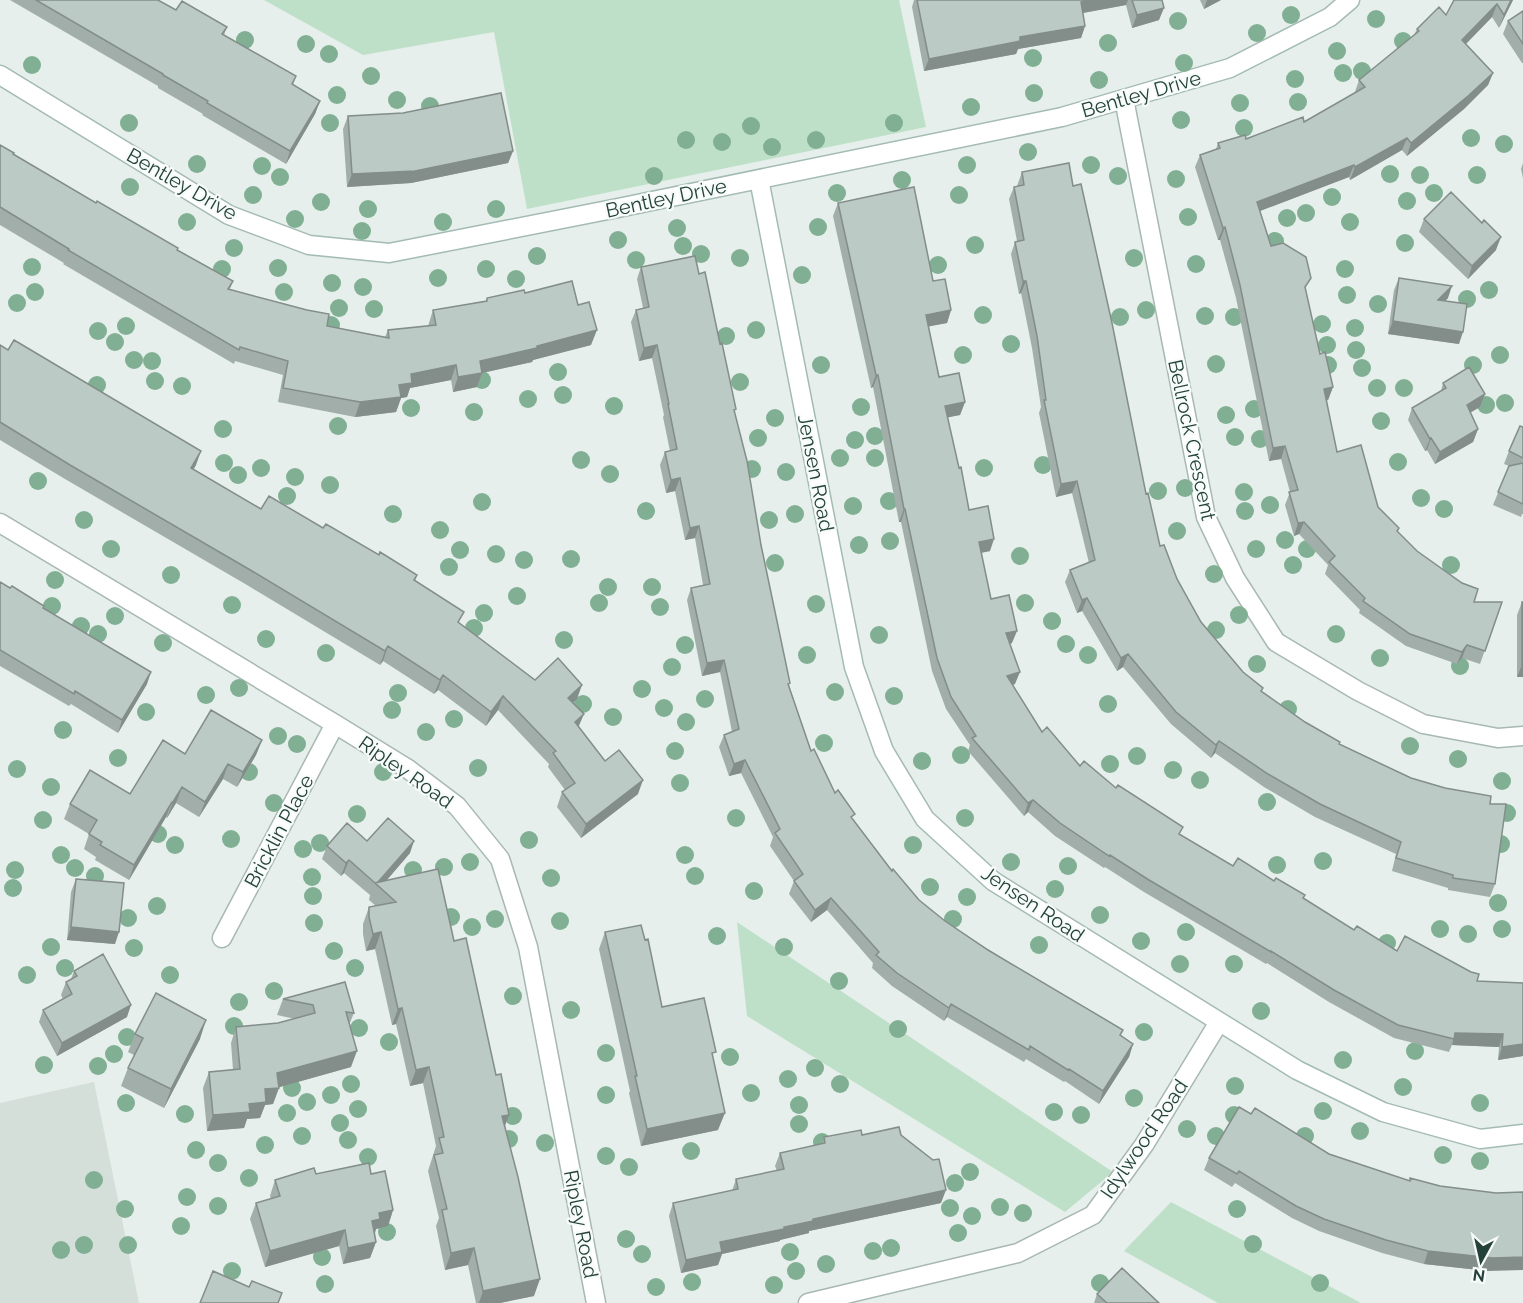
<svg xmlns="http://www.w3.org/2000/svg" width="1523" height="1303" font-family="Raleway,sans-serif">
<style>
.built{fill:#d4dfda}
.green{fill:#bfe0c8}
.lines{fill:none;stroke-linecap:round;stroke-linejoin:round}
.street-casing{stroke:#a8b8b2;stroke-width:21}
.secondary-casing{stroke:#a4bbb3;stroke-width:21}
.street{stroke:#fff;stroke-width:18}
.secondary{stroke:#fff;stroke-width:18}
.tree{fill:#80af93}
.wall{fill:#a1aea9}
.shaded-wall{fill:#838d89}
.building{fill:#bbcac4;stroke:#838d89;stroke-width:1.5}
.labels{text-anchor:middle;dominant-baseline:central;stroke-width:4.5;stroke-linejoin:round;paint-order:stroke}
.street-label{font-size:20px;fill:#24423a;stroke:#f7fbf9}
</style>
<rect width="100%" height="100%" fill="#e6efeb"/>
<path class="built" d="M 94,1082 L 139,1303 L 0,1303 L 0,1103 Z"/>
<path class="green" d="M 264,0 L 899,0 L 926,127 L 527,209 L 494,32 L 363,55 Z
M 737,922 L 1113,1172 L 1065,1212 L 747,1016 Z
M 1171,1202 L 1361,1303 L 1218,1303 L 1124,1251 Z"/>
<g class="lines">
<g class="street-casing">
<path id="street" d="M 1124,99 L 1206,517 L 1235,578 L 1276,642 L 1358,691 L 1423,724 L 1498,738 L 1523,736
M 0,523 L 335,724 L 408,769 L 457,806 L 500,859 L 528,947 L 596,1303
M 222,938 L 335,724
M 808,1303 L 1018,1253 L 1093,1215 L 1144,1145 L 1219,1022"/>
</g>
<g class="secondary-casing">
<path id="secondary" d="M 0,75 L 229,215 L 309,245 L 389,253 L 618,208 L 1062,117 L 1230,68 L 1330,17 L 1350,0
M 759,179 L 854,667 L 884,751 L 925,819 L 993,881 L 1297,1070 L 1383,1112 L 1480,1139 L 1523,1134"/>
</g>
<use href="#street" class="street"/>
<use href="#secondary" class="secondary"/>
</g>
<g class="tree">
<circle cx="1291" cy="15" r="9"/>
<circle cx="1376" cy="19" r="9"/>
<circle cx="1178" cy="21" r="9"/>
<circle cx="1257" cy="33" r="9"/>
<circle cx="245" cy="40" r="9"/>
<circle cx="1403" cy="41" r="9"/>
<circle cx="1108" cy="43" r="9"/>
<circle cx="306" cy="44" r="9"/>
<circle cx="1337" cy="51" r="9"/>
<circle cx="329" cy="54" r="9"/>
<circle cx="1033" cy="58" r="9"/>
<circle cx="1184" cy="63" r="9"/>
<circle cx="32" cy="65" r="9"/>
<circle cx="1362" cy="71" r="9"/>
<circle cx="1343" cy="73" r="9"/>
<circle cx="371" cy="76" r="9"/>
<circle cx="1295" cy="79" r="9"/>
<circle cx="1099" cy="80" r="9"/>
<circle cx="1034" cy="93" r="9"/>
<circle cx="337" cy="95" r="9"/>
<circle cx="397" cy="100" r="9"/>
<circle cx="1298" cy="102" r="9"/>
<circle cx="1240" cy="103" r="9"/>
<circle cx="430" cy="106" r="9"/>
<circle cx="971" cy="107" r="9"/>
<circle cx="1181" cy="120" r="9"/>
<circle cx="129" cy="123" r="9"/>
<circle cx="330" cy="123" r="9"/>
<circle cx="894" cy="123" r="9"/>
<circle cx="751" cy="126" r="9"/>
<circle cx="1244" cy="128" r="9"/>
<circle cx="1471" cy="138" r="9"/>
<circle cx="686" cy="140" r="9"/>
<circle cx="816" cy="140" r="9"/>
<circle cx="722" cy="142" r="9"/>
<circle cx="1504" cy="144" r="9"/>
<circle cx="772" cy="147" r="9"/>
<circle cx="1028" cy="152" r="9"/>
<circle cx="197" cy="164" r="9"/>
<circle cx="967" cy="165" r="9"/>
<circle cx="1091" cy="165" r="9"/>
<circle cx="262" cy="166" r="9"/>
<circle cx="1390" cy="174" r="9"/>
<circle cx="1420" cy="175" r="9"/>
<circle cx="1477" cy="175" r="9"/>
<circle cx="654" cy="176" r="9"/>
<circle cx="1118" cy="176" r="9"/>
<circle cx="280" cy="177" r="9"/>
<circle cx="1176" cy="179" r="9"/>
<circle cx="902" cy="180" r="9"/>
<circle cx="130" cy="187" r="9"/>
<circle cx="837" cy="193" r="9"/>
<circle cx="1434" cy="193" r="9"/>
<circle cx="253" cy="195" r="9"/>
<circle cx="959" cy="195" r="9"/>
<circle cx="1332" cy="197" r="9"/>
<circle cx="1407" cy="201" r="9"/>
<circle cx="321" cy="202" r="9"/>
<circle cx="368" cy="209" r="9"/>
<circle cx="496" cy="209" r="9"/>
<circle cx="1306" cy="213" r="9"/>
<circle cx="1188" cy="217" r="9"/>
<circle cx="1287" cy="218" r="9"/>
<circle cx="295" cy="219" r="9"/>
<circle cx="187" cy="222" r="9"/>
<circle cx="443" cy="222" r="9"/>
<circle cx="1350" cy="222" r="9"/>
<circle cx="818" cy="227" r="9"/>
<circle cx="677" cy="228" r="9"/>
<circle cx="362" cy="231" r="9"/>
<circle cx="618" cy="240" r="9"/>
<circle cx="1275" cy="241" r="9"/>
<circle cx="1405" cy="243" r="9"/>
<circle cx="975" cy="245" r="9"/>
<circle cx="683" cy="246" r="9"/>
<circle cx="234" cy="248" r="9"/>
<circle cx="701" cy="254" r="9"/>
<circle cx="537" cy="256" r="9"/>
<circle cx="740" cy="258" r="9"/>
<circle cx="1134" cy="258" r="9"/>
<circle cx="636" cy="260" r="9"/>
<circle cx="1196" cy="264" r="9"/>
<circle cx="938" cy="265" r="9"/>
<circle cx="32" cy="267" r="9"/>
<circle cx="278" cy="268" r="9"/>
<circle cx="222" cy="269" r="9"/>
<circle cx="486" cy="269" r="9"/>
<circle cx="1345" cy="269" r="9"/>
<circle cx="802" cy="275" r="9"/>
<circle cx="438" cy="278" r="9"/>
<circle cx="516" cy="279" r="9"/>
<circle cx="332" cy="283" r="9"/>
<circle cx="363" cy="287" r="9"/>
<circle cx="1489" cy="290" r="9"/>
<circle cx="35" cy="292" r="9"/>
<circle cx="284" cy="292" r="9"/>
<circle cx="1347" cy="295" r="9"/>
<circle cx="1467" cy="299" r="9"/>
<circle cx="17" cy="303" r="9"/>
<circle cx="1378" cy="304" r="9"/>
<circle cx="339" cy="308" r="9"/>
<circle cx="374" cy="309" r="9"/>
<circle cx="1146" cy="310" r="9"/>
<circle cx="983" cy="315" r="9"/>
<circle cx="1205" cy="316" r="9"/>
<circle cx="1120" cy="317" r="9"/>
<circle cx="1234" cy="317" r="9"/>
<circle cx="1322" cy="324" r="9"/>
<circle cx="331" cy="325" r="9"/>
<circle cx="126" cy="326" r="9"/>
<circle cx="1355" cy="328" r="9"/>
<circle cx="756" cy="330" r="9"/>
<circle cx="98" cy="331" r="9"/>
<circle cx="726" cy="336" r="9"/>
<circle cx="115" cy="342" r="9"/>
<circle cx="1011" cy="344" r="9"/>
<circle cx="1327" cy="345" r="9"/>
<circle cx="1356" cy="350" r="9"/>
<circle cx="963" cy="355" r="9"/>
<circle cx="1500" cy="355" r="9"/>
<circle cx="134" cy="360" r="9"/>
<circle cx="152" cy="361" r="9"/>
<circle cx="1216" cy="364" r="9"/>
<circle cx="821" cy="365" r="9"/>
<circle cx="1328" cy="365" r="9"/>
<circle cx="1473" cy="365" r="9"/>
<circle cx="1362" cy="368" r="9"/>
<circle cx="558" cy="372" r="9"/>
<circle cx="482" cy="380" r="9"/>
<circle cx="155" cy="381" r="9"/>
<circle cx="740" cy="382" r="9"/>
<circle cx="97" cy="385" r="9"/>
<circle cx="182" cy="386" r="9"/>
<circle cx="1377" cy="388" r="9"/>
<circle cx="1404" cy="388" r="9"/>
<circle cx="563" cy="395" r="9"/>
<circle cx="528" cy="399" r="9"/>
<circle cx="1505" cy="403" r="9"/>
<circle cx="1486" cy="405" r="9"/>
<circle cx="614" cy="406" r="9"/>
<circle cx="861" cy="407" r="9"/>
<circle cx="411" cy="408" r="9"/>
<circle cx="1254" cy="409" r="9"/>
<circle cx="474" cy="412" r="9"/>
<circle cx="1226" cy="415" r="9"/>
<circle cx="775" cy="418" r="9"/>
<circle cx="1381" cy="421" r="9"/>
<circle cx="338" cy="426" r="9"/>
<circle cx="223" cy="429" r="9"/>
<circle cx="875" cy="436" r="9"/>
<circle cx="1235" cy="437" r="9"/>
<circle cx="758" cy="438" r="9"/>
<circle cx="1260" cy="439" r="9"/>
<circle cx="855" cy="440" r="9"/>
<circle cx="840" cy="458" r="9"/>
<circle cx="875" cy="458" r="9"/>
<circle cx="581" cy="460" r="9"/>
<circle cx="1398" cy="462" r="9"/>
<circle cx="224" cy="463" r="9"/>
<circle cx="1043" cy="465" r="9"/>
<circle cx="261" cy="468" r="9"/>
<circle cx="984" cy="468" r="9"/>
<circle cx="752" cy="469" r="9"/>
<circle cx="786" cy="472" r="9"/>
<circle cx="610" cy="474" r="9"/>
<circle cx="238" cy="475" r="9"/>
<circle cx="295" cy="477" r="9"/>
<circle cx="38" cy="481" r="9"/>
<circle cx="330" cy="485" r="9"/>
<circle cx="1185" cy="488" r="9"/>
<circle cx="1158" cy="491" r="9"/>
<circle cx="1244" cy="492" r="9"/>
<circle cx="287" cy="496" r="9"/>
<circle cx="1421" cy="498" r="9"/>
<circle cx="889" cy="501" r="9"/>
<circle cx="482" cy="502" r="9"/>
<circle cx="1270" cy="505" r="9"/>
<circle cx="853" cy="506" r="9"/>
<circle cx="1444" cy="509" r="9"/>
<circle cx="646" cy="511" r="9"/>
<circle cx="1245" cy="511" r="9"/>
<circle cx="393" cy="514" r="9"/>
<circle cx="795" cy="514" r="9"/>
<circle cx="84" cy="520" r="9"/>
<circle cx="769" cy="520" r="9"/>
<circle cx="440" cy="530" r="9"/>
<circle cx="1177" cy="531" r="9"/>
<circle cx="1285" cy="540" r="9"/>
<circle cx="890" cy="541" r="9"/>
<circle cx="859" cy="545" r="9"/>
<circle cx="111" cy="549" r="9"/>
<circle cx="1256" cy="549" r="9"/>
<circle cx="1307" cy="549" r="9"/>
<circle cx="460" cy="550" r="9"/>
<circle cx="496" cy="554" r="9"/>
<circle cx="1020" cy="556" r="9"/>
<circle cx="571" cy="559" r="9"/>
<circle cx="524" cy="560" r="9"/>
<circle cx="775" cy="563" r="9"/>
<circle cx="1293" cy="565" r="9"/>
<circle cx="1451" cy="565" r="9"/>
<circle cx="449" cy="567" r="9"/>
<circle cx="1214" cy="574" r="9"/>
<circle cx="171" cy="575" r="9"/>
<circle cx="55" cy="580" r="9"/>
<circle cx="608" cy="587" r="9"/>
<circle cx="652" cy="587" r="9"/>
<circle cx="517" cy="596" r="9"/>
<circle cx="599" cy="603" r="9"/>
<circle cx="1025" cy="603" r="9"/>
<circle cx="816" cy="604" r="9"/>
<circle cx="232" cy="605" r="9"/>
<circle cx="52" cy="606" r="9"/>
<circle cx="660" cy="607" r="9"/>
<circle cx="484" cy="613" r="9"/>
<circle cx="1239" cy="615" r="9"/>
<circle cx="115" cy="616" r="9"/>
<circle cx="1052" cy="621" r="9"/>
<circle cx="81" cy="626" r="9"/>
<circle cx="474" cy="628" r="9"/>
<circle cx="1216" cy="630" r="9"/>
<circle cx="98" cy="634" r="9"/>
<circle cx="1336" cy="634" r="9"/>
<circle cx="879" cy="635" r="9"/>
<circle cx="266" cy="639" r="9"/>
<circle cx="564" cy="640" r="9"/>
<circle cx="163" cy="643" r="9"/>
<circle cx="1066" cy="644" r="9"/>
<circle cx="685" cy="645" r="9"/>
<circle cx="326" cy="653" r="9"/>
<circle cx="807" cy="655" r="9"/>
<circle cx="1088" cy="655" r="9"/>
<circle cx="1380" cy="658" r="9"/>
<circle cx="1257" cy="664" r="9"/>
<circle cx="1460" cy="666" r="9"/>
<circle cx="672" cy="667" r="9"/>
<circle cx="239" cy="688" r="9"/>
<circle cx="642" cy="689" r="9"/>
<circle cx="835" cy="692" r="9"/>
<circle cx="398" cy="693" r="9"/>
<circle cx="206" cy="695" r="9"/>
<circle cx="894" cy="696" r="9"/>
<circle cx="705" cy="699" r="9"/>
<circle cx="583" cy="704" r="9"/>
<circle cx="1108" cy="704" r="9"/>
<circle cx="664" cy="708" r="9"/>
<circle cx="1288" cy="709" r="9"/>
<circle cx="392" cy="710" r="9"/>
<circle cx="146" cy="712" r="9"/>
<circle cx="613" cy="717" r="9"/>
<circle cx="454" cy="719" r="9"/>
<circle cx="686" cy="722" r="9"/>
<circle cx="63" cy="730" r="9"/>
<circle cx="426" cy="732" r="9"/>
<circle cx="278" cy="736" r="9"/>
<circle cx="824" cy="743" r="9"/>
<circle cx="297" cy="744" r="9"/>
<circle cx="1410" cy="746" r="9"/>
<circle cx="675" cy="751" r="9"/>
<circle cx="961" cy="755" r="9"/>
<circle cx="1137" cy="756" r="9"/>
<circle cx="118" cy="758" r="9"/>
<circle cx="1458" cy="759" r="9"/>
<circle cx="922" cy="761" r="9"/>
<circle cx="1110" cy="764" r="9"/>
<circle cx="478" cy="768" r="9"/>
<circle cx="17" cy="769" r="9"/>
<circle cx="1173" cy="770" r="9"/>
<circle cx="249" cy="772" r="9"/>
<circle cx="383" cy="772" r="9"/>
<circle cx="1200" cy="780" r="9"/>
<circle cx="1502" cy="781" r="9"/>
<circle cx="680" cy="783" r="9"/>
<circle cx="51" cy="787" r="9"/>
<circle cx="1267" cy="802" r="9"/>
<circle cx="274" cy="803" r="9"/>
<circle cx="1507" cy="813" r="9"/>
<circle cx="357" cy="814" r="9"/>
<circle cx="736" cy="818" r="9"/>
<circle cx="965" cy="818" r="9"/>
<circle cx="43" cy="820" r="9"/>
<circle cx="158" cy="834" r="9"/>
<circle cx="231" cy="839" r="9"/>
<circle cx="529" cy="840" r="9"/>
<circle cx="320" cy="843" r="9"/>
<circle cx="1501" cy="844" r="9"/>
<circle cx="175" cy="845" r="9"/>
<circle cx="913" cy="845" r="9"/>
<circle cx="303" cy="849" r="9"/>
<circle cx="61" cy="855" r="9"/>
<circle cx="685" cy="855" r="9"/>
<circle cx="1323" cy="861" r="9"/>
<circle cx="470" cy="862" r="9"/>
<circle cx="1011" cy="862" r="9"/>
<circle cx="1277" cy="865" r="9"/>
<circle cx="1068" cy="866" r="9"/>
<circle cx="444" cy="867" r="9"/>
<circle cx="75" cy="868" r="9"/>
<circle cx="15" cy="870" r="9"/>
<circle cx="413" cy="870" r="9"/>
<circle cx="95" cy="876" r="9"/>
<circle cx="695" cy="876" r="9"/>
<circle cx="312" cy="877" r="9"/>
<circle cx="551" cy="878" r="9"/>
<circle cx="930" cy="887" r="9"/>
<circle cx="13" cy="888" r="9"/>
<circle cx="1055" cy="889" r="9"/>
<circle cx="754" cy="891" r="9"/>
<circle cx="313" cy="896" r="9"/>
<circle cx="967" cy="897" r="9"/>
<circle cx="1498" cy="903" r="9"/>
<circle cx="157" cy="906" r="9"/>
<circle cx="1100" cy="915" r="9"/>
<circle cx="451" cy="917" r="9"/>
<circle cx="128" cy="918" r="9"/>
<circle cx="495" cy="919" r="9"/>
<circle cx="953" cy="919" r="9"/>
<circle cx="560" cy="921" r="9"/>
<circle cx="314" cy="923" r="9"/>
<circle cx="472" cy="927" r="9"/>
<circle cx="1440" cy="929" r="9"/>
<circle cx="1502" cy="929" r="9"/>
<circle cx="1186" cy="932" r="9"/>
<circle cx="1468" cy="934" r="9"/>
<circle cx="717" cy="936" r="9"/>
<circle cx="1141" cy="941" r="9"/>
<circle cx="1387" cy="943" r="9"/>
<circle cx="1039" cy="945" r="9"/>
<circle cx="51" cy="947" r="9"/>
<circle cx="784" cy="947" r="9"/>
<circle cx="134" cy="948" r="9"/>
<circle cx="334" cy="951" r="9"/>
<circle cx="1180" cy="964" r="9"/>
<circle cx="1234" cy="964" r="9"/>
<circle cx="65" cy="968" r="9"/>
<circle cx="355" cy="968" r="9"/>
<circle cx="27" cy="975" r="9"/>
<circle cx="170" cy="975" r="9"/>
<circle cx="839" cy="981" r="9"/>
<circle cx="274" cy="991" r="9"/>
<circle cx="513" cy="996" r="9"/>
<circle cx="239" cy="1002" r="9"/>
<circle cx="571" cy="1010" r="9"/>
<circle cx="1261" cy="1011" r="9"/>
<circle cx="234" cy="1026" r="9"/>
<circle cx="359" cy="1028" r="9"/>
<circle cx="898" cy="1029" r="9"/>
<circle cx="1144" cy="1032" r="9"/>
<circle cx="127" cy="1037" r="9"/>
<circle cx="389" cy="1042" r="9"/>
<circle cx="1415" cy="1051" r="9"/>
<circle cx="606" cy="1053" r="9"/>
<circle cx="114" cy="1054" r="9"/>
<circle cx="730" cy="1057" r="9"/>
<circle cx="1343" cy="1060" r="9"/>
<circle cx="44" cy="1065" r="9"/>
<circle cx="98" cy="1066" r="9"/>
<circle cx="815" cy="1068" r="9"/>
<circle cx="788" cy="1079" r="9"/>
<circle cx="351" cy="1084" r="9"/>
<circle cx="840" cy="1084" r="9"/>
<circle cx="1235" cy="1086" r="9"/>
<circle cx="1403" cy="1087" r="9"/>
<circle cx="292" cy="1088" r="9"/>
<circle cx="751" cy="1093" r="9"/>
<circle cx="331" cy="1095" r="9"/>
<circle cx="606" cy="1095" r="9"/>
<circle cx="1134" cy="1098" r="9"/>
<circle cx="307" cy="1102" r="9"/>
<circle cx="126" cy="1103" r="9"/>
<circle cx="1480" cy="1103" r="9"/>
<circle cx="799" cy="1105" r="9"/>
<circle cx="358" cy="1109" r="9"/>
<circle cx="1323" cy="1111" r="9"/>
<circle cx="1054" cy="1112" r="9"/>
<circle cx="287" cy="1113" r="9"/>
<circle cx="185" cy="1114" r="9"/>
<circle cx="1081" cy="1115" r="9"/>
<circle cx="1234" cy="1115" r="9"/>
<circle cx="513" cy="1116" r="9"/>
<circle cx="340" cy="1123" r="9"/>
<circle cx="799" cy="1124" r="9"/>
<circle cx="1187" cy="1129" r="9"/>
<circle cx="1360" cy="1131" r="9"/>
<circle cx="302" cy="1136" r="9"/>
<circle cx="1216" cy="1136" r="9"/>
<circle cx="1305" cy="1136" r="9"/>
<circle cx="509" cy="1139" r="9"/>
<circle cx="348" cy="1140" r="9"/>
<circle cx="822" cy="1142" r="9"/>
<circle cx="545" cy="1143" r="9"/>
<circle cx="265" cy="1145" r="9"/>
<circle cx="196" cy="1150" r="9"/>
<circle cx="691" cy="1151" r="9"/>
<circle cx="1443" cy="1155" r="9"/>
<circle cx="606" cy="1156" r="9"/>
<circle cx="368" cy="1157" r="9"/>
<circle cx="1480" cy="1161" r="9"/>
<circle cx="218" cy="1163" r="9"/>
<circle cx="629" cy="1167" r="9"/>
<circle cx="970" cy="1172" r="9"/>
<circle cx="249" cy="1178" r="9"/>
<circle cx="94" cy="1180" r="9"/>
<circle cx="955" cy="1183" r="9"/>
<circle cx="187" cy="1197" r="9"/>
<circle cx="218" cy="1206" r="9"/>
<circle cx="1000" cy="1207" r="9"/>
<circle cx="950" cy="1208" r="9"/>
<circle cx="125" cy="1209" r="9"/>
<circle cx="1237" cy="1209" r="9"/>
<circle cx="1023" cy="1213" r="9"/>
<circle cx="972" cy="1216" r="9"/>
<circle cx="181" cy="1226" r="9"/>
<circle cx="387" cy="1232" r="9"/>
<circle cx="958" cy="1233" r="9"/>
<circle cx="626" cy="1239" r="9"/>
<circle cx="1253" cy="1244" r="9"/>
<circle cx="84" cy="1245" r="9"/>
<circle cx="128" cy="1245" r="9"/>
<circle cx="891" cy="1248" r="9"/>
<circle cx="61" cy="1250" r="9"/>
<circle cx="873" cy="1251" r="9"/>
<circle cx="790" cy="1252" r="9"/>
<circle cx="642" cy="1254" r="9"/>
<circle cx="322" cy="1257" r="9"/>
<circle cx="826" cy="1264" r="9"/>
<circle cx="232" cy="1271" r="9"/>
<circle cx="796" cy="1271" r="9"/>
<circle cx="692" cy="1282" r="9"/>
<circle cx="1100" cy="1283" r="9"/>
<circle cx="1320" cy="1283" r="9"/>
<circle cx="325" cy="1284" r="9"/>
<circle cx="774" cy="1285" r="9"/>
<circle cx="656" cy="1287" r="9"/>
</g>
<path class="wall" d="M 10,0 L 158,0 L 176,10 L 227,27 L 224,35 L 296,76 L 293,85 L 320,101 L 315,114 L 286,164 L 202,115 L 203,114 L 158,88 L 158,86 Z
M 914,0 L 1162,0 L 1159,20 L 1132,28 L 1126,5 L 1083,13 L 1085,26 L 1081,38 L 1018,49 L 1016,54 L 924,71 L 912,7 Z
M 1200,0 L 1221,0 L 1204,9 Z
M 1513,0 L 1499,28 L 1492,17 L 1466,44 L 1493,73 L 1488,85 L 1464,109 L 1407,156 L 1402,150 L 1350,180 L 1349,177 L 1260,211 L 1271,246 L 1306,291 L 1320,354 L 1333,387 L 1328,400 L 1326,400 L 1337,452 L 1378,507 L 1398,532 L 1417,551 L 1474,602 L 1502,602 L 1480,664 L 1462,658 L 1457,664 L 1406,646 L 1359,613 L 1360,610 L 1325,574 L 1328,565 L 1299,534 L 1294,536 L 1285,505 L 1290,492 L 1281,459 L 1269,461 L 1236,298 L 1220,240 L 1218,240 L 1195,167 L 1200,155 L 1216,149 L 1218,143 L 1246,139 L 1304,122 L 1355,93 L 1355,92 L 1359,80 L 1414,35 L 1417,29 L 1446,15 Z
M 1523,11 L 1523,63 L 1522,63 L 1503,34 L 1508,21 Z
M 348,116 L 513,151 L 508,163 L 411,183 L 347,187 L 343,129 Z
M 0,145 L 13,155 L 178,250 L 233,281 L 230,289 L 327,326 L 385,337 L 388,330 L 428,326 L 433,310 L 486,301 L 487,298 L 525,293 L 578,305 L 591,345 L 533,360 L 532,362 L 482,373 L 477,387 L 453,392 L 451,380 L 410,388 L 407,397 L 401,398 L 396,412 L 355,417 L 278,402 L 283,375 L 235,361 L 234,364 L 63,264 L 64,263 L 0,225 Z
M 1523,163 L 1523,178 L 1521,169 Z
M 1022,172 L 1073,186 L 1146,494 L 1160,546 L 1201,622 L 1243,672 L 1262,692 L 1305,722 L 1340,744 L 1411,778 L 1490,804 L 1495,884 L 1490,897 L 1448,890 L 1448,888 L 1392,871 L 1396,854 L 1315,817 L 1264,787 L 1215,753 L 1211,758 L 1171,724 L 1123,667 L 1117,671 L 1082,611 L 1077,613 L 1065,582 L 1070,570 L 1089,563 L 1072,493 L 1056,497 L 1039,413 L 1041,407 L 1032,348 L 1021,293 L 1019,294 L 1011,254 L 1015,242 L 1017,241 L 1009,199 L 1014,187 L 1017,186 Z
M 838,203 L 933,281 L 951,310 L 947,323 L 928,326 L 939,377 L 965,402 L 960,415 L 947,417 L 969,510 L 990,551 L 981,553 L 991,599 L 1012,643 L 1010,644 L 1015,684 L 1012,685 L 1042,732 L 1080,766 L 1116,788 L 1180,835 L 1233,866 L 1274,881 L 1304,898 L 1354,930 L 1397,951 L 1477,981 L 1523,1056 L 1498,1060 L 1499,1047 L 1452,1045 L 1449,1052 L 1394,1038 L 1329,1002 L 1267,963 L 1266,964 L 1144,892 L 1105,867 L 1104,868 L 1055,836 L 1028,812 L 1024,816 L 968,751 L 970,745 L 946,709 L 932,671 L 901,522 L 899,522 L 873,387 L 871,388 L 833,216 Z
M 1424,219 L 1496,250 L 1468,279 L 1419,232 Z
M 641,267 L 699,274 L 735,413 L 789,685 L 811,751 L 835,793 L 853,819 L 892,871 L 919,900 L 945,921 L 1133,1044 L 1129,1057 L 1099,1104 L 1065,1081 L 1064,1082 L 1026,1059 L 1024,1062 L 947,1017 L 944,1021 L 892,986 L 872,968 L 873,963 L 827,910 L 811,922 L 789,894 L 794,881 L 770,846 L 773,837 L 741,773 L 729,776 L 719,747 L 724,735 L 732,732 L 720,672 L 702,676 L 687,600 L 691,588 L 703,585 L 695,538 L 685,540 L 675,491 L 666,493 L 660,465 L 665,452 L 670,451 L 663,417 L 664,415 L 652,358 L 639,361 L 631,322 L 636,310 L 643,308 L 637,279 Z
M 1399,278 L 1448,298 L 1445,301 L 1459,344 L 1388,334 L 1394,290 Z
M 0,345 L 196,465 L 193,470 L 261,509 L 323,528 L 379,555 L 417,575 L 415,581 L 460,624 L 535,680 L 577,699 L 573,703 L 579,727 L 605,761 L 638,794 L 581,838 L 557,807 L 562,792 L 565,790 L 548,767 L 549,764 L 498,710 L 486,726 L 438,690 L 434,694 L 383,661 L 380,665 L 247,585 L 65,479 L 0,440 Z
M 1443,383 L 1485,394 L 1480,407 L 1470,413 L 1478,429 L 1473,442 L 1435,464 L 1427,450 L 1425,451 L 1408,420 L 1412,408 L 1441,391 Z
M 1523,427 L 1523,514 L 1522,514 L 1521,517 L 1493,505 L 1509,466 L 1504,464 L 1509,451 Z
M 0,582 L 43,608 L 147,684 L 118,733 L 71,704 L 69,706 L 0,666 Z
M 1522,602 L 1523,677 L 1517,677 L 1517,615 Z
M 262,740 L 256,755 L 237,787 L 223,779 L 199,817 L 176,803 L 167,818 L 166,817 L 129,880 L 95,860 L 96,857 L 84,849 L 89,834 L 64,819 L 70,804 L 130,794 L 185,754 Z
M 367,841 L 410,853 L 386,881 L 454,941 L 509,1115 L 505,1125 L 534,1296 L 500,1303 L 476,1303 L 468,1265 L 445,1270 L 436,1226 L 439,1218 L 428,1171 L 436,1146 L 423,1083 L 410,1086 L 396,1024 L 392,1025 L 375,949 L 366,951 L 363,934 L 363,924 L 369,907 L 376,906 L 369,900 L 370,895 L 344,873 L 341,876 L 322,859 L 327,846 Z
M 76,879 L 115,944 L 67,940 L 71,892 Z
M 605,932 L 645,940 L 662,1007 L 718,1130 L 641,1146 L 629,1093 L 630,1091 L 599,949 Z
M 74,971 L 127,1017 L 57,1056 L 39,1022 L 43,1010 L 63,999 L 61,995 L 66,982 L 71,979 Z
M 283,999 L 354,1013 L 349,1025 L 351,1067 L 279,1087 L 273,1104 L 265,1105 L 260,1118 L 247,1119 L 244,1128 L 207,1131 L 203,1088 L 209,1072 L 233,1070 L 231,1043 L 236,1027 L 278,1023 L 295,1019 L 277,1015 Z
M 135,1034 L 200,1039 L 164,1108 L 121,1086 L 128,1068 L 134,1055 L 128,1052 Z
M 862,1135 L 901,1135 L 941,1203 L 809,1231 L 809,1233 L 780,1240 L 780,1241 L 722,1254 L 718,1265 L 681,1273 L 669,1216 L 673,1203 L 732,1191 L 736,1179 L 777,1171 L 775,1166 L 780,1153 L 822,1144 L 824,1137 Z
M 1209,1158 L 1488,1271 L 1424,1264 L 1382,1253 L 1319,1231 L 1292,1218 L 1235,1183 L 1232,1187 L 1204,1170 Z
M 316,1174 L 371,1174 L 393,1210 L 388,1226 L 376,1229 L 375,1234 L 376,1242 L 370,1258 L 343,1264 L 339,1246 L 265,1267 L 250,1219 L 256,1203 L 271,1199 L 270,1196 L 275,1180 Z
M 1097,1294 L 1159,1303 L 1094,1303 Z"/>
<path class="shaded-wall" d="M 1090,0 L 1128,0 L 1126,5 L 1077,14 L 1081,2 Z
M 1207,0 L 1221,0 L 1204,9 Z
M 1511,0 L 1513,0 L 1499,28 L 1504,15 Z
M 1497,4 L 1492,17 L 1457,53 L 1462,40 Z
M 1164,8 L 1159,20 L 1132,28 L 1137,15 Z
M 1085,26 L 1081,38 L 1018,49 L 1016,54 L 924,71 L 929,59 L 1020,37 Z
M 1493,73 L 1488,85 L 1464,109 L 1407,156 L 1411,143 Z
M 320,101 L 315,114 L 286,164 L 290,151 Z
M 1407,138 L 1402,150 L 1350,180 L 1355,167 Z
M 513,151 L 508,163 L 411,183 L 347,187 L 352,174 Z
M 1354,165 L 1349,177 L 1252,214 L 1257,202 Z
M 1225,227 L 1220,240 L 1218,240 L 1223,228 Z
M 1501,237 L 1496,250 L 1468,279 L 1472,266 Z
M 1023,281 L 1026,281 L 1021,293 L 1019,294 Z
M 1452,286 L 1448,298 L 1434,313 L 1438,300 Z
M 951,310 L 947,323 L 921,328 L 926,315 Z
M 1393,321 L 1463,332 L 1459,344 L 1388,334 Z
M 597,330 L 591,345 L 533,360 L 532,362 L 482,373 L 477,387 L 453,392 L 458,377 L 480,361 Z
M 657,345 L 652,358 L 639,361 L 644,348 Z
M 456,365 L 451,380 L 410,388 L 407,397 L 401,398 L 396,412 L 355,417 L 360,402 L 399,385 L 411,374 Z
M 876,375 L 878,375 L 873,387 L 871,388 Z
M 1333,387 L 1328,400 L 1320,402 L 1324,389 Z
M 1485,394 L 1480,407 L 1462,417 L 1467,405 Z
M 965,402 L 960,415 L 940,419 L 945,406 Z
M 1478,429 L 1473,442 L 1435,464 L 1440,452 Z
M 1431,438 L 1427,450 L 1425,451 L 1430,439 Z
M 1285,446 L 1281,459 L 1269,461 L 1273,448 Z
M 201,451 L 196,465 L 186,482 L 191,468 Z
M 680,478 L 675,491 L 666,493 L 671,480 Z
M 1077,481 L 1072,493 L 1056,497 L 1061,484 Z
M 904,509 L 905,509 L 901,522 L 899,522 Z
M 1304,522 L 1299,534 L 1294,536 L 1298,523 Z
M 699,526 L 695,538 L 685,540 L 690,528 Z
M 994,539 L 990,551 L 974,554 L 979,542 Z
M 1087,598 L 1082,611 L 1077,613 L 1082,600 Z
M 1017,631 L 1012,643 L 1001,646 L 1006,633 Z
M 1467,645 L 1462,658 L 1457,664 L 1462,652 Z
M 388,646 L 383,661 L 380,665 L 385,651 Z
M 1128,654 L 1123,667 L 1117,671 L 1121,658 Z
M 724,660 L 720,672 L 702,676 L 707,663 Z
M 1523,664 L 1523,677 L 1517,677 L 1522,665 Z
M 151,672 L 147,684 L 118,733 L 122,720 Z
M 1020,672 L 1015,684 L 1002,689 L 1007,676 Z
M 443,675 L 438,690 L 434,694 L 440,680 Z
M 582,685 L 577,699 L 563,712 L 568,698 Z
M 503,696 L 498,710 L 486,726 L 491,712 Z
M 584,714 L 578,728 L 575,722 Z
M 262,740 L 256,755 L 237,787 L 243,772 Z
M 1219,741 L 1215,753 L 1211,758 L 1216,745 Z
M 745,760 L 741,773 L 729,776 L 734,764 Z
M 228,764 L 223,779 L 199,817 L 205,802 Z
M 643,780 L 638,794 L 581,838 L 586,824 Z
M 182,787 L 176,803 L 167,818 L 173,802 Z
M 1033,800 L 1028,812 L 1024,816 L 1028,803 Z
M 172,802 L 166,817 L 129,880 L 134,865 Z
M 414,841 L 410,853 L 380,888 L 376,885 Z
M 349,860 L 344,873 L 341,876 L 346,863 Z
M 831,898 L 827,910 L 811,922 L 815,910 Z
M 71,927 L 119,932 L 115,944 L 67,940 Z
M 381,932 L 375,949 L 366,951 L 373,934 Z
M 951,1004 L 947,1017 L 944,1021 L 949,1008 Z
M 131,1005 L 127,1017 L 57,1056 L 62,1043 Z
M 402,1008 L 396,1024 L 392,1025 L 398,1009 Z
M 206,1020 L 200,1039 L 164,1108 L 171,1089 Z
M 1455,1033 L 1503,1034 L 1499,1047 L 1452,1045 Z
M 1133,1044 L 1129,1057 L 1099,1104 L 1103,1091 Z
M 1523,1044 L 1523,1056 L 1498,1060 L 1502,1047 Z
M 357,1051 L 351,1067 L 273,1089 L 279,1088 L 273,1104 L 265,1105 L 260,1118 L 247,1119 L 244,1128 L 207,1131 L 213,1115 L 249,1104 L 265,1089 L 277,1073 Z
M 429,1067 L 423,1083 L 410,1086 L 416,1070 Z
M 725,1113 L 718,1130 L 641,1146 L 647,1129 Z
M 509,1115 L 503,1131 L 502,1116 Z
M 946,1190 L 941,1203 L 809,1231 L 809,1233 L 780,1240 L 780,1241 L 722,1254 L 718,1265 L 681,1273 L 686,1260 L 720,1242 L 784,1227 L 813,1219 Z
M 393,1210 L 388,1226 L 376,1229 L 374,1235 L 372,1221 L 379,1213 Z
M 345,1230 L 339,1246 L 265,1267 L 270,1251 Z
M 376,1242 L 370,1258 L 343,1264 L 348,1248 Z
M 474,1248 L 468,1265 L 445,1270 L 451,1253 Z
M 1428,1251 L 1523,1257 L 1523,1270 L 1488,1271 L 1424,1264 Z
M 540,1279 L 534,1296 L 500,1303 L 479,1303 L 483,1291 Z"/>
<path class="building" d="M 36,0 L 158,0 L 176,10 L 182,1 L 227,27 L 222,34 L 296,76 L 292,84 L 320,101 L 290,151 L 207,103 L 208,101 L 163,75 L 163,74 Z
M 917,0 L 1090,0 L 1081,2 L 1085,26 L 1020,37 L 1020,41 L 929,59 Z
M 1132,0 L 1162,0 L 1164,8 L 1137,15 Z
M 1454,0 L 1511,0 L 1504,15 L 1497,4 L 1462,40 L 1493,73 L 1468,96 L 1411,143 L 1407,138 L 1355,167 L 1354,165 L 1257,202 L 1271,246 L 1283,243 L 1306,257 L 1311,278 L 1305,287 L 1320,354 L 1325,352 L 1333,387 L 1324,389 L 1337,452 L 1361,445 L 1378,507 L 1399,528 L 1397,531 L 1417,551 L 1462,583 L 1478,589 L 1474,602 L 1502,602 L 1485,651 L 1467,645 L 1462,652 L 1410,634 L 1363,601 L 1365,598 L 1329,562 L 1335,556 L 1304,522 L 1298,523 L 1289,492 L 1298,490 L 1285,446 L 1273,448 L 1240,285 L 1225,227 L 1223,228 L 1200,155 L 1220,148 L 1218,143 L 1245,135 L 1246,139 L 1303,117 L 1304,122 L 1365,87 L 1359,80 L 1419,31 L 1417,29 L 1439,7 L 1446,15 Z
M 1523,11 L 1523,44 L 1508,21 Z
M 501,93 L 513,151 L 415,171 L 352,174 L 348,116 L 403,113 Z
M 0,145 L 14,153 L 13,154 L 96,203 L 97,201 L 178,248 L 177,250 L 233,281 L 228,289 L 307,310 L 329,314 L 327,326 L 389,338 L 388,330 L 436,325 L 433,310 L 487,301 L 487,298 L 524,290 L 525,293 L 572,281 L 578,305 L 589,302 L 597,330 L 537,346 L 537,348 L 480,361 L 482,373 L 458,377 L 456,365 L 411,374 L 412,383 L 399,385 L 401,397 L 360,402 L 283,388 L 288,361 L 240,347 L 239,350 L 68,250 L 69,249 L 0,207 Z
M 1069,163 L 1073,186 L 1081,184 L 1112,323 L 1146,494 L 1148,493 L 1160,546 L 1164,545 L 1177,579 L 1201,622 L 1243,672 L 1263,688 L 1261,691 L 1305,722 L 1340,742 L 1339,744 L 1411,778 L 1445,788 L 1491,796 L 1490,804 L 1506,804 L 1495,884 L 1453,878 L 1453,875 L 1396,858 L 1401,842 L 1320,804 L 1268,774 L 1219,741 L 1216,745 L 1176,712 L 1128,654 L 1121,658 L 1087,598 L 1082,600 L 1070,570 L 1095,560 L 1077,481 L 1061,484 L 1044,400 L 1046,400 L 1037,336 L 1026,281 L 1023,281 L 1015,242 L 1024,240 L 1014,187 L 1024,185 L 1022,172 Z
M 914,187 L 933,281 L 945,279 L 951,310 L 926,315 L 939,377 L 959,373 L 965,402 L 945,406 L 959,468 L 961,467 L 969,510 L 988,506 L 994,539 L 979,542 L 991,599 L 1009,595 L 1017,631 L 1006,633 L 1020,672 L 1007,676 L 1042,732 L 1047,727 L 1080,766 L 1084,761 L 1116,788 L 1118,785 L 1183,827 L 1179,834 L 1233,866 L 1238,858 L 1274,881 L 1276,878 L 1305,895 L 1303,898 L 1354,930 L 1357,926 L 1397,951 L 1405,936 L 1471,972 L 1479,974 L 1477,981 L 1523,983 L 1523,1044 L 1502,1047 L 1503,1034 L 1455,1033 L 1454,1039 L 1398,1025 L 1334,990 L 1271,951 L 1271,952 L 1149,880 L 1110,855 L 1109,856 L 1060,823 L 1033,800 L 1028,803 L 972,738 L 976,736 L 951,697 L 937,658 L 905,509 L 904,509 L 878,375 L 876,375 L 838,203 Z
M 1451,192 L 1482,223 L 1484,220 L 1501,237 L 1472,266 L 1424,219 Z
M 695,256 L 699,274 L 705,272 L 720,344 L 722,343 L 736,409 L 734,410 L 747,461 L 761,545 L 790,683 L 788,684 L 811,751 L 814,749 L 835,793 L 838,790 L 855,814 L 851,817 L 892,871 L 893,869 L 919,900 L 945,921 L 988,950 L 1123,1030 L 1120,1035 L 1133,1044 L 1103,1091 L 1069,1069 L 1068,1070 L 1030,1046 L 1029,1050 L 951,1004 L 949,1008 L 897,973 L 876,955 L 879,952 L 831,898 L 815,910 L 794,881 L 803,874 L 775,833 L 780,829 L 745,760 L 734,764 L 724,735 L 739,729 L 724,660 L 707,663 L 691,588 L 710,584 L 699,526 L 690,528 L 680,478 L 671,480 L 665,452 L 677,449 L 668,404 L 669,404 L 657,345 L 644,348 L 636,310 L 649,307 L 641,267 Z
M 1399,278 L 1452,286 L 1438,300 L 1467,304 L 1463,332 L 1393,321 Z
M 14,340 L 201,451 L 191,468 L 261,509 L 269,496 L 323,528 L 326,524 L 379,555 L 380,552 L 417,575 L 414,580 L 464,612 L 458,622 L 535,680 L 558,658 L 582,685 L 568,698 L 584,714 L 575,722 L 605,761 L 619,750 L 643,780 L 586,824 L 562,792 L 575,783 L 553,753 L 556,751 L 503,696 L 491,712 L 443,675 L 440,680 L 388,646 L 385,651 L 252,571 L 70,465 L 0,422 L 0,345 L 8,350 Z
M 1469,367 L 1485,394 L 1467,405 L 1478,429 L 1440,452 L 1431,438 L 1430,439 L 1412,408 L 1446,388 L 1443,383 Z
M 1520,426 L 1523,427 L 1523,458 L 1509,451 Z
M 1523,463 L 1523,504 L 1498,492 L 1509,466 Z
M 0,582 L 10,588 L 12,586 L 44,606 L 43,608 L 151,672 L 122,720 L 75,691 L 74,694 L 0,650 Z
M 1522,602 L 1523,602 L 1523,664 L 1522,665 Z
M 211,710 L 262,740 L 243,772 L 228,764 L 205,802 L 182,787 L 173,802 L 172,802 L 134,865 L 100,845 L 102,842 L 89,834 L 97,820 L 70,804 L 90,770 L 130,794 L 163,740 L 185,754 Z
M 388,818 L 414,841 L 378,882 L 375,883 L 349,860 L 346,863 L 327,846 L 347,823 L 367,841 Z
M 438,869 L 454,941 L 466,938 L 496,1075 L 501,1074 L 509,1115 L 502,1116 L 518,1177 L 540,1279 L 483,1291 L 474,1248 L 451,1253 L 442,1210 L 447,1209 L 434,1155 L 443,1153 L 439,1138 L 444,1137 L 429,1067 L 416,1070 L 402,1008 L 398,1009 L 381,932 L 373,934 L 369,917 L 369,907 L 396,902 L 375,883 Z
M 76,879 L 124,883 L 119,932 L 71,927 Z
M 641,925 L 645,940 L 648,939 L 662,1007 L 704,998 L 716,1052 L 712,1053 L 725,1113 L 647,1129 L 635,1076 L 637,1076 L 605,932 Z
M 103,954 L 131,1005 L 62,1043 L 43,1010 L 72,994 L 66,982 L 77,976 L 74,971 Z
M 345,982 L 354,1013 L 346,1012 L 357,1051 L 277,1073 L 279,1088 L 265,1089 L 266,1102 L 249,1104 L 250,1112 L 213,1115 L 209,1072 L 240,1069 L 236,1027 L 278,1023 L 315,1013 L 313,1005 L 283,999 Z
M 156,993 L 206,1020 L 171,1089 L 128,1068 L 143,1038 L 135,1034 Z
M 1239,1107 L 1251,1114 L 1255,1108 L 1329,1154 L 1410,1181 L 1410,1178 L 1440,1186 L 1496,1193 L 1523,1192 L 1523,1257 L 1493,1258 L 1428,1251 L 1386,1240 L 1324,1219 L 1296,1206 L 1239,1171 L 1237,1174 L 1209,1158 Z
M 899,1127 L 901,1135 L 933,1160 L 939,1159 L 946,1190 L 813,1219 L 813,1221 L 784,1227 L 784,1229 L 720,1242 L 722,1252 L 686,1260 L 673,1203 L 738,1189 L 736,1179 L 784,1169 L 780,1153 L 825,1143 L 824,1137 L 861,1130 L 862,1135 Z
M 369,1163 L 371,1174 L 385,1171 L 393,1210 L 379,1213 L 380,1219 L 372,1221 L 376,1242 L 348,1248 L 345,1230 L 270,1251 L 256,1203 L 280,1196 L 275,1180 L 314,1168 L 316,1174 Z
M 1122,1268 L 1159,1303 L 1107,1303 L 1097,1294 Z
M 213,1271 L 249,1287 L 252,1281 L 282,1293 L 278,1303 L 200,1303 Z"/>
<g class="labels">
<g class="street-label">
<text transform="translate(1141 94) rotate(-16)">Bentley Drive</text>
<text transform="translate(182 184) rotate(30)">Bentley Drive</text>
<text transform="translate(666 198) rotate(-12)">Bentley Drive</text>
<text transform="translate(1192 440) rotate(78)">Bellrock Crescent</text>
<text transform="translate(816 473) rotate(79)">Jensen Road</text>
<text transform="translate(406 772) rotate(35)">Ripley Road</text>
<text transform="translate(279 831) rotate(-62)">Bricklin Place</text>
<text transform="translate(1033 904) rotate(34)">Jensen Road</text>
<text transform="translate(1144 1139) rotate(-56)">Idylwood Road</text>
<text transform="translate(581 1224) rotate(79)">Ripley Road</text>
</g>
</g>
<g transform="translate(1481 1261) rotate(188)" stroke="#f7fbf9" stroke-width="4.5" paint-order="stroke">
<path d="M0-4.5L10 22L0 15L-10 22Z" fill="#24423a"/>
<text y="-9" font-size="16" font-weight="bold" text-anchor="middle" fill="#24423a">N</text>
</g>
</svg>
